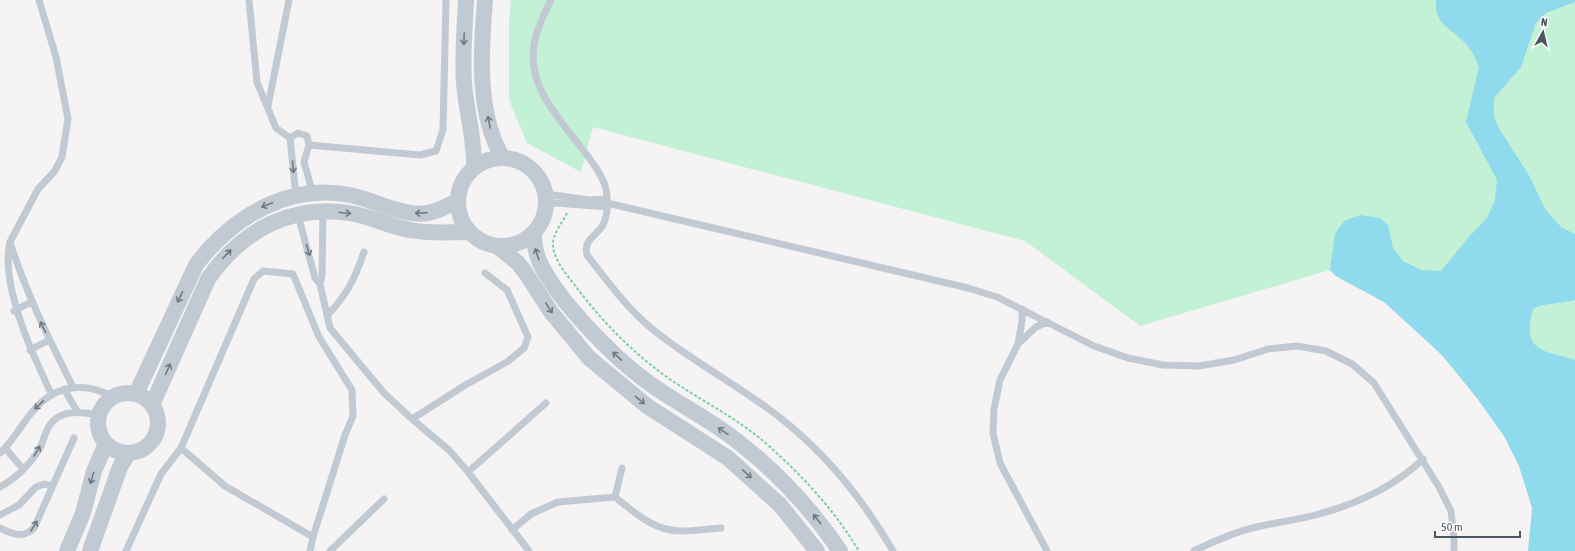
<svg xmlns="http://www.w3.org/2000/svg" width="1575" height="551" font-family="'Asap Condensed',sans-serif">
<style>
.green{fill:#c3f1d5}
.water{fill:#90daee}
.lines{fill:none;stroke-linecap:round;stroke-linejoin:round}
.path{stroke:#7ad0a6;stroke-width:2;stroke-dasharray:3 2;stroke-linecap:butt}
.service{stroke:#c1cad2;stroke-width:7}
.tertiary{stroke:#c1cad2;stroke-width:16}
.oneway{stroke:#6e7983}
</style>
<rect width="100%" height="100%" fill="#f5f3f3"/>
<path class="green" d="M 511,0 L 1575,0 L 1575,406 L 1476,397 C 1449,363 1420,328 1385,303 C 1367,290 1344,285 1330,270 L 1140,326 L 1025,241 L 593,127 L 581,172 L 527,143 L 509,100 L 509,21 Z"/>
<path class="water" d="M 1436,0 L 1575,0 L 1575,2 L 1546,13 L 1536,23 L 1521,67 L 1494,98 L 1494,117 L 1500,130 L 1530,177 L 1545,209 L 1561,227 L 1575,234 L 1575,300 C 1561,304 1546,302 1533,309 C 1521,352 1543,350 1575,360 L 1575,551 L 1528,551 L 1532,508 L 1519,466 L 1504,436 L 1476,397 L 1443,356 L 1384,302 L 1336,276 L 1330,270 L 1335,234 L 1344,221 L 1360,215 L 1380,218 L 1388,225 L 1393,248 L 1403,261 L 1421,270 L 1441,271 L 1467,239 L 1487,218 L 1495,200 L 1497,180 L 1466,122 L 1479,67 C 1476,58 1470,47 1462,40 C 1448,26 1435,25 1436,0 Z"/>
<g class="lines">
<path class="path" d="M 567,213 C 562,224 552,234 553,246 C 554,261 568,276 577,288 C 602,321 630,350 664,375 C 696,398 732,415 762,440 C 800,473 833,508 859,551"/>
<path class="service" d="M 249,0 L 257,82 L 276,128 L 290,138 L 296,196
M 551,0 C 544,15 536,30 534,46 C 527,87 560,119 583,150 C 592,162 602,174 606,189 C 608,200 608,215 603,225 C 596,236 583,240 587,255 C 607,281 626,307 651,328 C 692,362 741,386 783,420 C 828,456 864,501 893,551
M 268,106 L 289,0
M 290,138 L 298,133 L 307,136 L 309,145 L 304,162 L 313,194
M 309,145 L 420,155 L 436,151 L 443,130 L 446,0
M 546,194 L 589,200 L 607,199
M 607,203 L 968,288 L 997,297 L 1094,346 L 1128,358 L 1163,365 L 1199,366 L 1234,360 L 1268,349 L 1297,346 L 1326,351 L 1352,364 L 1374,383 L 1439,487 L 1451,511 L 1454,539 L 1454,551
M 546,204 L 556,203 L 607,207
M 298,215 L 315,278 L 320,284 L 330,328 L 384,393 L 412,419 L 449,450 L 468,472 L 529,551
M 10,242 L 38,189 L 54,172 L 62,157 L 68,119 L 56,57 L 39,0
M 320,284 L 322,276 L 323,211
M 1022,309 L 1022,321 L 1018,344 L 1000,380 L 994,409 L 993,433 L 1000,463 L 1047,551
M 14,311 L 31,302
M 327,316 C 347,294 354,281 364,252
M 1019,343 L 1036,327 L 1047,322
M 30,350 L 49,340
M 64,389 L 77,411
M 52,395 C 33,356 0,285 10,242 C 26,293 49,339 73,387
M 412,419 L 467,384 L 507,362 L 524,348 L 528,337 L 507,290 L 485,273
M 5,448 L 23,469
M 181,448 L 225,486 L 313,537
M 0,453 C 14,440 21,425 33,411 C 54,385 85,381 113,397
M 468,472 L 546,403
M 0,487 C 15,479 31,464 40,448 C 43,441 45,434 48,428 C 59,408 80,412 99,415
M 615,497 C 634,512 654,531 680,531 C 694,531 708,529 721,528
M 0,515 L 19,505 L 36,487 L 44,484 L 52,486
M 0,528 C 12,534 23,539 34,528 L 74,438
M 512,530 L 531,514 L 558,502 L 615,497 L 622,468
M 126,551 L 161,474 L 181,448 L 254,279 L 263,271 L 293,274 L 319,337 L 352,390 L 353,416 L 345,435 L 313,537 L 310,551
M 330,551 L 384,499
M 1194,551 C 1214,541 1235,532 1256,527 C 1277,522 1299,520 1319,514 C 1356,504 1395,486 1423,459"/>
<path class="tertiary" d="M 466,0 C 465,27 462,55 464,83 C 466,111 475,139 474,168
M 485,0 C 481,49 476,114 503,158
M458 202a44 44 0 1 1 88 0a44 44 0 1 1-88 0Z
M 534,234 C 534,244 536,254 540,263 C 559,302 614,358 649,383 C 679,405 714,421 742,445 C 780,475 813,511 840,551
M 498,247 L 518,263 L 525,272 L 551,312 L 589,358 L 647,406 L 728,458 L 780,505 L 817,551
M98 423a30 30 0 1 1 60 0a30 30 0 1 1-60 0Z
M 136,394 L 196,265 C 232,217 288,183 350,195 C 376,200 409,221 435,211 C 443,209 450,204 457,201
M 152,405 L 208,279 C 243,229 294,202 355,214 C 374,218 391,227 410,230 C 429,234 449,232 468,232
M 67,551 L 83,513 L 94,471 L 106,444
M 90,551 L 120,467 L 128,454"/>
</g>
<defs><path id="oneway-shaft" d="M-6 0H5M1.5-3L5.5 0L1.5 3" fill="none" stroke-width="1.6" stroke-linecap="round" stroke-linejoin="round"/></defs>
<g class="oneway">
<use href="#oneway-shaft" transform="translate(464 39) rotate(92)"/>
<use href="#oneway-shaft" transform="translate(489 122) rotate(-101)"/>
<use href="#oneway-shaft" transform="translate(293 167) rotate(85)"/>
<use href="#oneway-shaft" transform="translate(267 205) rotate(159)"/>
<use href="#oneway-shaft" transform="translate(345 213) rotate(5)"/>
<use href="#oneway-shaft" transform="translate(421 213) rotate(178)"/>
<use href="#oneway-shaft" transform="translate(308 250) rotate(74)"/>
<use href="#oneway-shaft" transform="translate(227 254) rotate(-46)"/>
<use href="#oneway-shaft" transform="translate(537 254) rotate(-108)"/>
<use href="#oneway-shaft" transform="translate(180 297) rotate(115)"/>
<use href="#oneway-shaft" transform="translate(549 308) rotate(56)"/>
<use href="#oneway-shaft" transform="translate(43 327) rotate(-117)"/>
<use href="#oneway-shaft" transform="translate(617 356) rotate(-137)"/>
<use href="#oneway-shaft" transform="translate(168 369) rotate(-66)"/>
<use href="#oneway-shaft" transform="translate(640 400) rotate(38)"/>
<use href="#oneway-shaft" transform="translate(39 405) rotate(137)"/>
<use href="#oneway-shaft" transform="translate(723 431) rotate(-146)"/>
<use href="#oneway-shaft" transform="translate(37 451) rotate(-60)"/>
<use href="#oneway-shaft" transform="translate(747 474) rotate(43)"/>
<use href="#oneway-shaft" transform="translate(92 478) rotate(107)"/>
<use href="#oneway-shaft" transform="translate(817 519) rotate(-128)"/>
<use href="#oneway-shaft" transform="translate(34 526) rotate(-58)"/>
</g>
<g transform="translate(1543 32) rotate(8)" stroke="#ffffff" stroke-width="3" paint-order="stroke">
<path d="M0-3L7 15L0 10L-7 15Z" fill="#4a5661"/>
<text y="-6" font-size="11" font-weight="bold" text-anchor="middle" fill="#4a5661">N</text>
</g>
<path d="M1435 531v6h85v-6" fill="none" stroke="#4a5661" stroke-width="2"/>
<text x="1441" y="531" font-size="12" fill="#4a5661" stroke="#ffffff" stroke-width="3" paint-order="stroke">50 m</text>
</svg>
